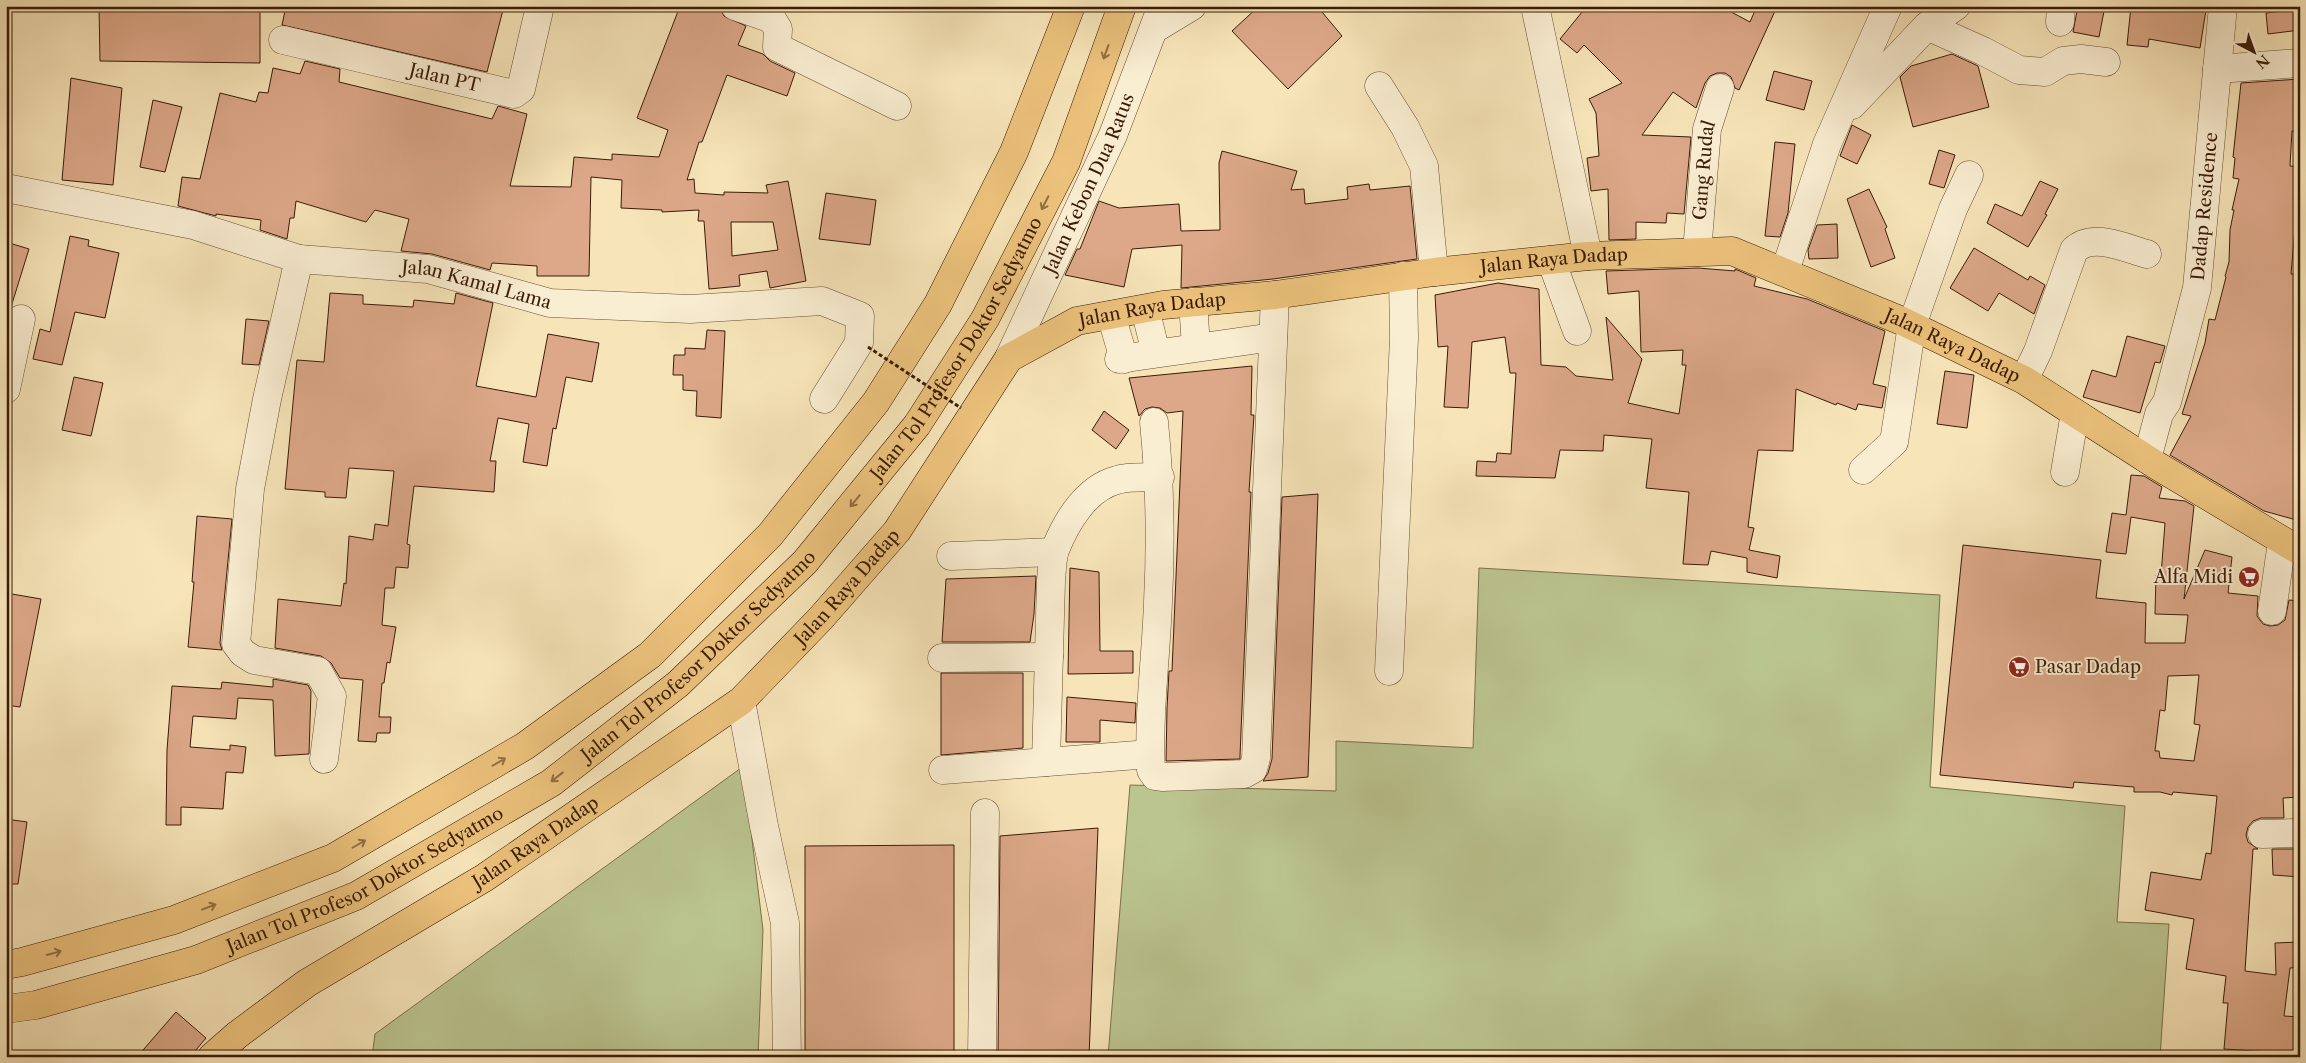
<svg xmlns="http://www.w3.org/2000/svg" width="2306" height="1063" font-family="'Libre Caslon Text',serif">
<style>
.green{fill:#bbc590;stroke:#7b704c}
.building{fill:#dca889;stroke:#3b1b07;fill-rule:evenodd}
.lines{fill:none;stroke-linecap:round;stroke-linejoin:round}
.minor-casing{stroke:#6a4e34;stroke-width:29}
.major-casing{stroke:#3b1b07;stroke-width:29}
.highway-casing{stroke:#3b1b07;stroke-width:29}
.minor{stroke:#faeed2;stroke-width:28}
.major{stroke:#ecc27c;stroke-width:28}
.highway{stroke:#ecc27c;stroke-width:28}
.path-bridge{stroke:#3b1b07;stroke-width:3;stroke-dasharray:4 2.5;stroke-linecap:butt}
.oneway{stroke:#946e42}
.labels{text-anchor:middle;dominant-baseline:central;stroke-width:4;stroke-linejoin:round;paint-order:stroke}
.street-label{font-size:18px;fill:#3b1b07;stroke:#faeed2}
.poi-label{font-size:18px;fill:#3b1b07;stroke:#faeed2;text-anchor:end}
</style>
<rect width="100%" height="100%" fill="#f7e5b9"/>
<filter id="stains"><feTurbulence type="fractalNoise" baseFrequency=".004" numOctaves="4"/><feColorMatrix values="0 0 0 0 .2 0 0 0 0 .09 0 0 0 0 .02 0 0 0 .5 -.17"/></filter>
<radialGradient id="worn" r=".72"><stop offset=".6" stop-color="#630" stop-opacity="0"/><stop offset="1" stop-color="#630" stop-opacity=".3"/></radialGradient>
<path class="green" d="M 1479,568 L 1940,595 L 1930,787 L 2125,806 L 2117,922 L 2169,924 L 2160,1057 L 1108,1057 L 1130,785 L 1336,791 L 1336,741 L 1473,748 Z
M 741,768 L 750,823 L 763,930 L 758,1057 L 372,1057 L 375,1034 Z"/>
<path class="building" d="M 99,6 L 260,6 L 260,63 L 100,61 Z
M 286,6 L 504,6 L 487,72 L 282,25 Z
M 680,6 L 715,6 L 720,8 L 724,16 L 746,26 L 738,45 L 763,54 L 770,61 L 795,73 L 787,96 L 727,75 L 702,142 L 699,142 L 687,180 L 694,179 L 695,193 L 724,195 L 724,192 L 768,193 L 766,185 L 788,181 L 806,281 L 770,288 L 767,271 L 739,275 L 740,286 L 709,289 L 704,221 L 698,221 L 699,210 L 662,212 L 662,210 L 621,208 L 622,180 L 591,177 L 589,276 L 537,276 L 537,266 L 492,263 L 490,270 L 432,254 L 401,251 L 409,219 L 375,210 L 366,222 L 296,201 L 294,218 L 290,218 L 287,239 L 260,230 L 261,220 L 216,214 L 216,216 L 178,206 L 182,177 L 200,179 L 220,93 L 256,102 L 259,92 L 268,93 L 273,68 L 300,74 L 305,61 L 340,69 L 339,82 L 492,119 L 498,106 L 527,114 L 510,186 L 571,187 L 574,157 L 612,160 L 612,154 L 659,157 L 668,130 L 637,118 ZM 731,222 L 773,222 L 778,250 L 732,256 Z
M 1259,6 L 1317,6 L 1342,36 L 1288,89 L 1232,31 Z
M 1587,6 L 1720,6 L 1750,22 L 1757,6 L 1764,6 L 1775,11 L 1739,90 L 1735,88 L 1731,77 L 1725,73 L 1717,73 L 1710,76 L 1705,83 L 1696,108 L 1673,92 L 1642,135 L 1691,137 L 1684,214 L 1667,213 L 1666,223 L 1636,222 L 1636,239 L 1609,240 L 1608,189 L 1591,191 L 1587,158 L 1599,156 L 1596,113 L 1589,99 L 1622,83 L 1584,45 L 1577,53 L 1560,39 Z
M 2078,6 L 2105,6 L 2099,37 L 2073,32 Z
M 2131,6 L 2163,8 L 2163,6 L 2186,6 L 2206,10 L 2200,48 L 2149,39 L 2148,47 L 2127,45 Z
M 2300,9 L 2300,30 L 2268,34 L 2266,13 Z
M 1952,54 L 1978,66 L 1989,107 L 1913,127 L 1900,77 L 1911,66 Z
M 1774,71 L 1812,81 L 1804,110 L 1766,100 Z
M 71,78 L 122,88 L 113,185 L 62,180 Z
M 2300,79 L 2300,131 L 2292,131 L 2290,166 L 2300,167 L 2300,228 L 2295,228 L 2291,274 L 2300,274 L 2300,521 L 2264,511 L 2170,455 L 2191,416 L 2182,414 L 2205,343 L 2209,319 L 2215,320 L 2226,277 L 2225,276 L 2229,262 L 2230,230 L 2234,210 L 2232,210 L 2239,179 L 2233,178 L 2235,158 L 2233,157 L 2241,83 Z
M 153,100 L 182,107 L 165,172 L 140,167 Z
M 1852,125 L 1871,135 L 1857,164 L 1840,156 Z
M 1775,142 L 1795,144 L 1788,213 L 1780,237 L 1765,236 Z
M 1939,150 L 1955,155 L 1944,188 L 1929,184 Z
M 1222,151 L 1297,171 L 1291,190 L 1304,189 L 1305,204 L 1348,199 L 1347,187 L 1369,184 L 1370,190 L 1410,186 L 1417,259 L 1273,279 L 1181,288 L 1182,245 L 1132,249 L 1124,287 L 1065,275 L 1077,249 L 1080,249 L 1099,201 L 1119,208 L 1179,204 L 1181,231 L 1220,230 L 1219,163 Z
M 2040,181 L 2058,189 L 2045,214 L 2047,215 L 2028,247 L 1987,223 L 1995,204 L 2022,216 Z
M 1869,189 L 1887,227 L 1885,229 L 1895,258 L 1871,267 L 1847,199 Z
M 826,193 L 876,200 L 870,245 L 819,239 Z
M 1837,224 L 1838,258 L 1809,259 L 1808,250 L 1817,225 Z
M 70,236 L 89,240 L 88,246 L 119,253 L 105,318 L 75,312 L 62,365 L 33,359 L 40,329 L 50,332 Z
M 6,242 L 29,249 L 11,307 L 8,310 L 6,310 Z
M 1974,248 L 2028,280 L 2030,276 L 2045,285 L 2034,314 L 1999,293 L 1988,311 L 1950,288 Z
M 1698,268 L 1735,271 L 1735,269 L 1756,278 L 1754,286 L 1807,299 L 1885,331 L 1873,384 L 1886,387 L 1882,408 L 1858,404 L 1856,410 L 1837,403 L 1836,405 L 1796,389 L 1793,451 L 1758,450 L 1748,527 L 1754,528 L 1749,550 L 1780,556 L 1777,578 L 1747,572 L 1747,558 L 1711,551 L 1708,565 L 1683,564 L 1689,492 L 1646,488 L 1652,439 L 1604,435 L 1603,451 L 1560,450 L 1555,478 L 1476,476 L 1477,461 L 1496,462 L 1497,453 L 1511,454 L 1516,373 L 1510,373 L 1505,337 L 1472,342 L 1468,408 L 1444,407 L 1448,346 L 1438,347 L 1435,295 L 1498,283 L 1539,289 L 1541,365 L 1566,367 L 1576,376 L 1613,380 L 1606,317 L 1642,359 L 1628,403 L 1679,414 L 1686,365 L 1682,365 L 1683,350 L 1641,352 L 1639,291 L 1608,294 L 1606,271 Z
M 330,293 L 363,295 L 363,304 L 413,307 L 414,300 L 454,304 L 456,293 L 493,303 L 476,386 L 536,397 L 548,334 L 599,343 L 592,382 L 566,377 L 556,429 L 553,428 L 547,466 L 523,462 L 529,424 L 498,418 L 490,461 L 496,461 L 494,492 L 414,486 L 407,544 L 410,545 L 408,568 L 396,567 L 394,588 L 385,588 L 382,625 L 396,627 L 390,663 L 387,662 L 384,683 L 382,683 L 379,717 L 391,717 L 390,733 L 377,733 L 376,742 L 358,741 L 363,680 L 340,678 L 331,663 L 321,656 L 275,648 L 278,599 L 341,606 L 344,583 L 346,584 L 349,536 L 373,540 L 375,524 L 388,526 L 394,471 L 349,468 L 346,498 L 325,497 L 325,492 L 285,489 L 297,360 L 324,362 Z
M 246,319 L 269,321 L 259,365 L 242,364 Z
M 707,330 L 725,331 L 721,418 L 696,416 L 697,391 L 683,390 L 683,375 L 673,375 L 674,355 L 685,355 L 685,348 L 705,349 Z
M 2127,336 L 2165,346 L 2160,363 L 2155,362 L 2140,413 L 2083,397 L 2092,370 L 2116,377 Z
M 1252,366 L 1251,415 L 1254,415 L 1249,492 L 1251,492 L 1240,756 L 1240,759 L 1166,761 L 1167,708 L 1169,671 L 1172,671 L 1183,411 L 1167,413 L 1160,408 L 1152,407 L 1145,409 L 1139,416 L 1129,378 Z
M 1945,371 L 1974,375 L 1967,428 L 1937,424 Z
M 74,377 L 103,383 L 91,436 L 62,430 Z
M 1104,411 L 1129,430 L 1116,449 L 1092,430 Z
M 2131,475 L 2144,476 L 2162,487 L 2159,498 L 2185,501 L 2194,506 L 2184,599 L 2205,550 L 2232,557 L 2228,593 L 2258,596 L 2257,616 L 2263,624 L 2270,626 L 2278,625 L 2285,620 L 2289,600 L 2300,601 L 2300,797 L 2283,798 L 2284,818 L 2261,818 L 2253,821 L 2248,827 L 2246,835 L 2248,842 L 2258,849 L 2253,849 L 2245,971 L 2276,975 L 2275,943 L 2300,942 L 2300,967 L 2290,968 L 2284,1016 L 2300,1017 L 2300,1054 L 2224,1049 L 2228,1003 L 2223,1003 L 2226,976 L 2186,969 L 2194,919 L 2145,910 L 2151,872 L 2201,880 L 2206,853 L 2211,854 L 2217,796 L 2173,792 L 2172,795 L 2160,792 L 2134,792 L 2134,787 L 2074,782 L 2073,788 L 1940,775 L 1963,545 L 2101,560 L 2096,598 L 2146,603 L 2145,643 L 2185,643 L 2188,615 L 2155,614 L 2156,575 L 2161,575 L 2165,523 L 2131,517 L 2126,554 L 2106,552 L 2112,513 L 2126,515 ZM 2199,675 L 2194,724 L 2200,725 L 2194,761 L 2160,758 L 2159,751 L 2155,751 L 2160,710 L 2165,711 L 2168,676 Z
M 1318,494 L 1308,777 L 1263,781 L 1268,773 L 1272,759 L 1282,497 Z
M 197,516 L 232,519 L 220,643 L 222,650 L 188,647 L 194,582 L 192,582 Z
M 1070,568 L 1099,572 L 1100,651 L 1133,651 L 1133,673 L 1068,674 Z
M 1036,576 L 1034,614 L 1030,642 L 942,642 L 946,579 Z
M 6,593 L 41,599 L 20,707 L 6,705 Z
M 941,673 L 1023,673 L 1023,748 L 941,755 Z
M 273,679 L 308,685 L 311,691 L 309,754 L 275,756 L 273,700 L 238,698 L 236,719 L 193,716 L 190,747 L 230,750 L 230,745 L 246,747 L 243,773 L 226,772 L 223,809 L 181,807 L 181,825 L 166,825 L 167,750 L 172,686 L 221,689 L 222,682 L 273,687 Z
M 1067,697 L 1136,703 L 1135,723 L 1100,720 L 1100,742 L 1066,742 Z
M 6,819 L 27,822 L 18,884 L 10,884 Z
M 1098,828 L 1089,1057 L 998,1057 L 1000,836 Z
M 954,845 L 954,1057 L 805,1057 L 805,846 Z
M 2272,849 L 2300,849 L 2300,877 L 2273,875 Z
M 176,1012 L 206,1038 L 190,1057 L 137,1057 Z"/>
<g class="lines">
<g class="minor-casing">
<g id="minor">
<path d="M 735,6 L 772,19 L 778,29 L 777,47 L 897,106"/>
<path d="M 1535,6 L 1588,256"/>
<path d="M 2060,22 L 2061,6"/>
<path d="M 1927,26 L 1983,51 L 2019,70 L 2045,72 L 2063,61 L 2081,59 L 2106,62"/>
<path d="M 1154,29 L 1192,6"/>
<path id="s1" d="M 283,40 L 514,94 L 521,89 L 540,6"/>
<path d="M 2217,69 L 2300,63"/>
<path d="M 1379,86 L 1405,127 L 1424,166 L 1434,272"/>
<path d="M 1852,105 L 1927,26 L 1956,6"/>
<path id="s2" d="M 6,188 L 193,225 L 299,259 L 428,269 L 550,303 L 690,309 L 822,301 L 860,316 L 859,343 L 824,399"/>
<path id="s3" d="M 1697,252 L 1707,129 L 1720,88"/>
<path d="M 299,259 L 267,399 L 250,489 L 236,644 L 243,653 L 254,660 L 318,671 L 332,696 L 324,759"/>
<path d="M 1551,260 L 1577,331"/>
<path d="M 1785,271 L 1827,144 L 1888,6"/>
<path d="M 1193,302 L 1196,347"/>
<path d="M 1145,309 L 1156,353"/>
<path d="M 1111,315 L 1124,359"/>
<path id="s4" d="M 1009,358 L 1113,135 L 1162,6"/>
<path d="M 1119,359 L 1273,337"/>
<path d="M 2024,380 L 2038,351 L 2074,250 C 2093,232 2125,248 2147,254"/>
<path d="M 6,389 L 21,319"/>
<path d="M 1154,422 C 1160,482 1161,542 1158,602 C 1156,658 1148,714 1151,770 L 1155,776 L 1162,777 L 1244,774 L 1253,769 L 1256,758 L 1275,295"/>
<path id="s5" d="M 2147,459 L 2159,414 L 2167,402 L 2197,288 L 2223,6"/>
<path d="M 1863,470 L 1894,442 L 1912,325 L 1953,209 L 1969,175"/>
<path d="M 2065,472 L 2075,413"/>
<path d="M 951,556 L 1054,552"/>
<path d="M 2272,611 L 2282,542"/>
<path d="M 942,658 L 1049,657"/>
<path d="M 1389,671 L 1404,338 L 1403,276"/>
<path d="M 741,701 L 764,826 L 785,923 L 787,1057"/>
<path d="M 1046,762 L 1051,581 C 1052,571 1052,559 1055,550 C 1066,522 1086,488 1117,480 C 1130,476 1146,478 1160,477"/>
<path d="M 943,770 L 1150,754"/>
<path d="M 2262,834 L 2300,833"/>
<path d="M 982,1057 L 985,813"/>
</g>
</g>
<g class="major-casing">
<g id="major">
<path id="s6" d="M 212,1057 L 237,1035 L 307,983 L 484,878 L 741,701 L 821,618 L 897,531 L 1009,358 L 1077,321 L 1163,305 L 1275,295 L 1434,272 L 1588,256 L 1732,251 L 1902,321 L 2024,380 L 2156,465 L 2300,551"/>
</g>
</g>
<g class="highway-casing">
<g id="highway">
<path d="M 6,965 L 22,962 L 174,920 L 333,858 L 525,746 L 650,655 L 770,535 L 876,402 L 938,304 L 1014,152 L 1071,6"/>
<path id="s7" d="M 6,1009 L 36,1005 L 196,960 L 356,896 L 551,783 L 678,684 L 805,562 L 917,425 L 985,319 L 1066,162 L 1122,6"/>
</g>
</g>
<use href="#minor" class="minor"/>
<use href="#major" class="major"/>
<use href="#highway" class="highway"/>
<path class="path-bridge" d="M 868,347 L 961,408"/>
</g>
<defs><path id="oneway-shaft" d="M-6 0H5M1.5-3L5.5 0L1.5 3" fill="none" stroke-width="1.6" stroke-linecap="round" stroke-linejoin="round" transform="scale(1.25)"/></defs>
<g class="oneway">
<use href="#oneway-shaft" transform="translate(1106 52) rotate(110)"/>
<use href="#oneway-shaft" transform="translate(1045 203) rotate(117)"/>
<use href="#oneway-shaft" transform="translate(855 501) rotate(129)"/>
<use href="#oneway-shaft" transform="translate(499 762) rotate(-30)"/>
<use href="#oneway-shaft" transform="translate(557 777) rotate(142)"/>
<use href="#oneway-shaft" transform="translate(359 844) rotate(-30)"/>
<use href="#oneway-shaft" transform="translate(209 907) rotate(-21)"/>
<use href="#oneway-shaft" transform="translate(54 953) rotate(-15)"/>
</g>
<defs>
<g id="supermarket-disc" transform="scale(1.125)"><circle r="9.5" fill="#8f2418" stroke="#faeed2"/><path d="M-6-5.5h2.5l.6 2H6L4.5 2H-2.5L-4.4-4H-6ZM-1.5 3.2a1.3 1.3 0 1 0 .1 0ZM3 3.2a1.3 1.3 0 1 0 .1 0Z" fill="#fff"/></g>
</defs>
<g fill-rule="evenodd">
<use href="#supermarket-disc" x="2249" y="577"/>
<use href="#supermarket-disc" x="2019" y="667"/>
</g>
<g class="labels">
<g class="street-label">
<text stroke="none"><textPath href="#s1" startOffset="166">Jalan PT</textPath></text>
<text stroke="none"><textPath href="#s3" startOffset="82">Gang Rudal</textPath></text>
<text stroke="none"><textPath href="#s4" startOffset="192">Jalan Kebon Dua Ratus</textPath></text>
<text stroke="none"><textPath href="#s5" startOffset="261">Dadap Residence</textPath></text>
<text stroke="none"><textPath href="#s6" startOffset="1634">Jalan Raya Dadap</textPath></text>
<text stroke="none"><textPath href="#s2" startOffset="482">Jalan Kamal Lama</textPath></text>
<text stroke="none"><textPath href="#s6" startOffset="1229">Jalan Raya Dadap</textPath></text>
<text stroke="none"><textPath href="#s6" startOffset="2052">Jalan Raya Dadap</textPath></text>
<text stroke="none"><textPath href="#s7" startOffset="1194">Jalan Tol Profesor Doktor Sedyatmo</textPath></text>
<text stroke="none"><textPath href="#s6" startOffset="794">Jalan Raya Dadap</textPath></text>
<text stroke="none"><textPath href="#s7" startOffset="789">Jalan Tol Profesor Doktor Sedyatmo</textPath></text>
<text stroke="none"><textPath href="#s6" startOffset="389">Jalan Raya Dadap</textPath></text>
<text stroke="none"><textPath href="#s7" startOffset="384">Jalan Tol Profesor Doktor Sedyatmo</textPath></text>
</g>
<g class="poi-label">
<text x="2233" y="577">Alfa Midi</text>
<text x="2035" y="667" text-anchor="start">Pasar Dadap</text>
</g>
</g>
<rect width="2306" height="1063" fill="none" stroke="#f7e5b9" stroke-width="25"/>
<rect x="8" y="8" width="2291" height="1048" fill="none" stroke="#3b1b07" stroke-width="2.5"/>
<rect x="12" y="12" width="2281" height="1038" fill="none" stroke="#3b1b07"/>
<g transform="translate(2254 52) rotate(139)" stroke="#faeed2" stroke-width="4" paint-order="stroke">
<path d="M0-4L9 19L0 12L-9 19Z" fill="#3b1b07"/>
<text y="-8" font-size="14" font-weight="bold" text-anchor="middle" fill="#3b1b07">N</text>
</g>
<rect width="100%" height="100%" filter="url(#stains)"/>
<rect width="100%" height="100%" fill="url(#worn)"/>
</svg>
